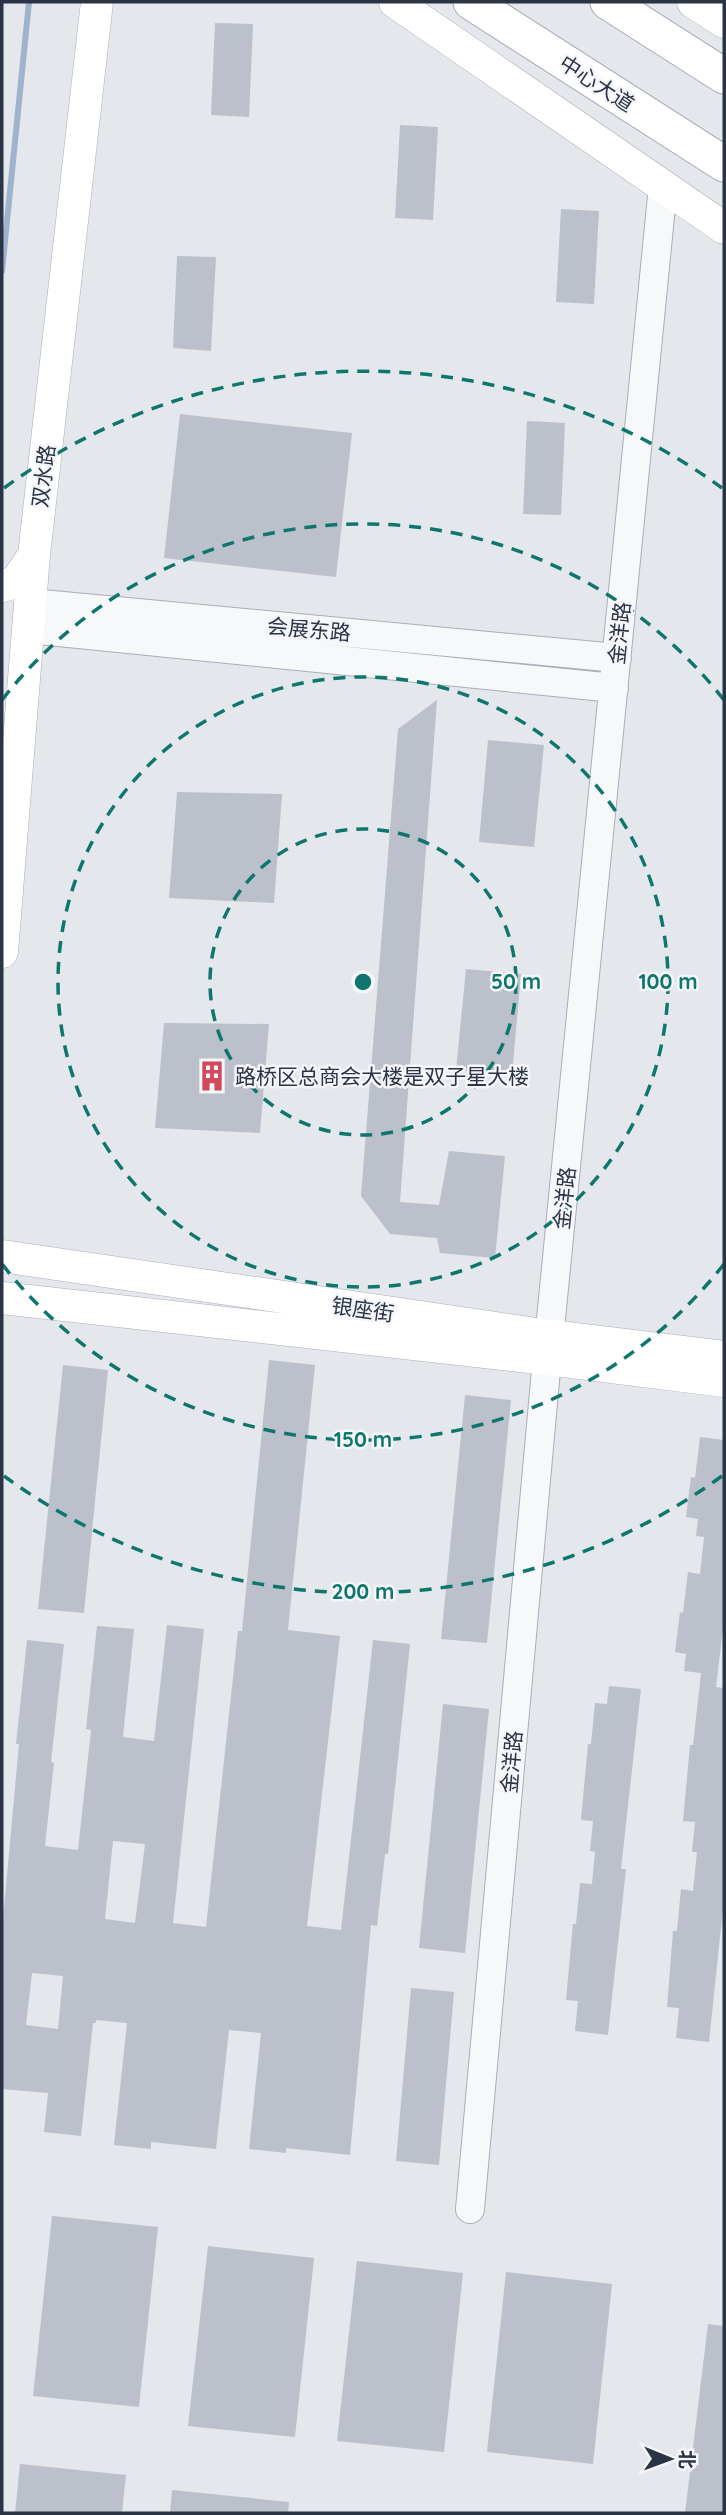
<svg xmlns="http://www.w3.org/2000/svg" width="726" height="2515" font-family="Quicksand,'Noto Sans SC',sans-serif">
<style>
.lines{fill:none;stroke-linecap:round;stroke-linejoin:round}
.stream{stroke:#9fb4cc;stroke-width:6}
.building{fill:#bbc0ca;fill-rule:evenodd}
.tertiary-casing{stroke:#a9aeb7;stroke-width:30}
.secondary-casing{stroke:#a9aeb7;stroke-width:33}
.primary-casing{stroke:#a3abb8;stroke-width:37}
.tertiary{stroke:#f7f8fa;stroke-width:28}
.secondary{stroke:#fff;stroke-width:32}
.primary{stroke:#fff;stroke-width:35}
.ring{fill:none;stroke:#0f766e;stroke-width:3.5;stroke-dasharray:12 9}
.labels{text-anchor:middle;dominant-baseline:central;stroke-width:5;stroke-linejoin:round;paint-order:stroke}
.street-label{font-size:21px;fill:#2b3445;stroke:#f4f6f9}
.poi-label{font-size:21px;fill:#2b3445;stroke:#f4f6f9;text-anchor:start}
.centre{fill:#0f766e;stroke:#f4f6f9;stroke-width:3.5}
.ring-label{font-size:21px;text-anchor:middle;font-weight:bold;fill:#0f766e;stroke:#f4f6f9;stroke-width:5;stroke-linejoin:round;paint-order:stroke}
</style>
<rect width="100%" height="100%" fill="#e4e7ec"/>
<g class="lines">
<path class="stream" d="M 2,271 L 29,2"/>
</g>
<path class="building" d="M 215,23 L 253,24 L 249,117 L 211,115 Z
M 400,125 L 438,127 L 433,220 L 395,218 Z
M 561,209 L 599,211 L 594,304 L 556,302 Z
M 177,256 L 216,257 L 211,351 L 173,348 Z
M 180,414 L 352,433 L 336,577 L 164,558 Z
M 527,421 L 565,423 L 561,515 L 523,514 Z
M 437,700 L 400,1202 L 439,1205 L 449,1151 L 505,1156 L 495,1258 L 440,1253 L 437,1238 L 390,1234 L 361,1196 L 398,729 Z
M 488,740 L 544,745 L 534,847 L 479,842 Z
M 177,792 L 282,794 L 274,903 L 169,898 Z
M 466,969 L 521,974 L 512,1075 L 456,1070 Z
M 164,1023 L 269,1024 L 260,1133 L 155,1128 Z
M 269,1360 L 315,1365 L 288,1630 L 340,1636 L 307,1926 L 341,1930 L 373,1640 L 410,1644 L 388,1854 L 385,1854 L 377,1926 L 371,1925 L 350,2155 L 286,2148 L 286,2153 L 249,2149 L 261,2033 L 229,2030 L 216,2149 L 151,2142 L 151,2149 L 114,2145 L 127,2023 L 96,2020 L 96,2023 L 93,2023 L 81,2136 L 44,2132 L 48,2093 L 2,2089 L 2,1930 L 19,1744 L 16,1744 L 27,1640 L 64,1644 L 51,1762 L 54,1763 L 45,1846 L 78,1850 L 91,1730 L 86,1729 L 97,1626 L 134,1629 L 123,1737 L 154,1741 L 167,1625 L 204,1629 L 173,1923 L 206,1927 L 238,1631 L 242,1631 ZM 113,1841 L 145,1844 L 135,1923 L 105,1919 ZM 32,1973 L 63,1976 L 58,2029 L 26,2025 Z
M 63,1365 L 108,1370 L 84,1613 L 38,1609 Z
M 465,1395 L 511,1400 L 487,1643 L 441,1639 Z
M 700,1437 L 724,1440 L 724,1619 L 716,1687 L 724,1688 L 724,1899 L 709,2042 L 676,2038 L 679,2008 L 667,2007 L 673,1931 L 677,1931 L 681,1889 L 693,1891 L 697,1852 L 692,1852 L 695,1822 L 683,1821 L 690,1745 L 693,1745 L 701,1673 L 684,1671 L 686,1654 L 675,1652 L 680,1612 L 683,1613 L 688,1572 L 700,1574 L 704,1537 L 696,1536 L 698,1519 L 686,1517 L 691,1477 L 695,1478 Z
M 609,1686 L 641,1689 L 621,1869 L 626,1869 L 608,2035 L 575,2031 L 578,2001 L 566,2000 L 573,1924 L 576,1924 L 580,1883 L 592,1884 L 595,1852 L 590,1851 L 593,1821 L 581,1820 L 588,1744 L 591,1744 L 595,1703 L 607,1704 Z
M 443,1704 L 489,1709 L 465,1953 L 419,1948 Z
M 411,1988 L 454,1992 L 439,2165 L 396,2161 Z
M 52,2216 L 158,2227 L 139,2407 L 33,2396 Z
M 208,2246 L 314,2258 L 295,2437 L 188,2426 Z
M 357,2261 L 463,2273 L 444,2452 L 337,2441 Z
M 506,2272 L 612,2284 L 593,2464 L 487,2452 Z
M 708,2324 L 724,2326 L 724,2513 L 685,2513 Z
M 20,2464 L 126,2475 L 122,2513 L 15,2513 Z
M 172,2490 L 289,2502 L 288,2513 L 170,2513 Z"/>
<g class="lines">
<g class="tertiary-casing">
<path id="tertiary" d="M 31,603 L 617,658
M 29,629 L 614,688
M 470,2209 L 547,1359 L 663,186"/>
</g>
<g class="secondary-casing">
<path id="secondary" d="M 395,2 L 724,228
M 693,2 L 724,22
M 2,586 L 16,582 L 34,555
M 2,952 L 34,555 L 97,2
M 2,1256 L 550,1336 L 724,1357
M 2,1298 L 547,1359 L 724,1381"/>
</g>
<g class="primary-casing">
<path id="primary" d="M 471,2 L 724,164
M 608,2 L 724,76"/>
</g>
<use href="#tertiary" class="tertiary"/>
<use href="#secondary" class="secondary"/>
<use href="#primary" class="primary"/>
</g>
<g class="ring">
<circle cx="363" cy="982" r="153"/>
<circle cx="363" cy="982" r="305"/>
<path d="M724 1264A458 458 0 0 1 2 1264M2 700A458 458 0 0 1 724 700"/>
<path d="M722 1476A610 610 0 0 1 4 1476M4 488A610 610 0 0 1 722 488"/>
</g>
<defs>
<g id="building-bare" transform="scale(2.415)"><path d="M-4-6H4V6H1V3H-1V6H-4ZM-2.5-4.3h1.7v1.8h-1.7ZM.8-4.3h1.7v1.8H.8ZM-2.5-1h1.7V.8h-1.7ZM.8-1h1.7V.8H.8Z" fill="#d1495b" stroke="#f4f6f9" stroke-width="2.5" paint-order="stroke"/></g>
</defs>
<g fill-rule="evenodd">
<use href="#building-bare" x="212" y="1076"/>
</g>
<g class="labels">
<g class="street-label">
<text transform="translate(597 83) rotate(33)">中心大道</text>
<text transform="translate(43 476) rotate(-83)">双水路</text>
<text transform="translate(309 629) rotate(5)">会展东路</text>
<text transform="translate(619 633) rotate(-84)">金洋路</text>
<text transform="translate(564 1198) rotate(-84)">金洋路</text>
<text transform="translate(363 1309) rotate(8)">银座街</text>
<text transform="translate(511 1762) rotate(-85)">金洋路</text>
</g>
<g class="poi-label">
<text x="235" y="1076">路桥区总商会大楼是双子星大楼</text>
</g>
</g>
<circle cx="363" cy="982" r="10" class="centre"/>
<g class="ring-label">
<text x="516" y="989">50 m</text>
<text x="668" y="989">100 m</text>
<text x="363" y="1447">150 m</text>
<text x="363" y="1599">200 m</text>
</g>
<rect width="726" height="2515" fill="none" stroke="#2b3445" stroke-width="7"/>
<g transform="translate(670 2459) rotate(91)" stroke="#f4f6f9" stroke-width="5" paint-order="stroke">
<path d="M0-5L12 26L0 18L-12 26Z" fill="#2b3445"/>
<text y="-10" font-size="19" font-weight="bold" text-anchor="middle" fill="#2b3445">北</text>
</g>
</svg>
